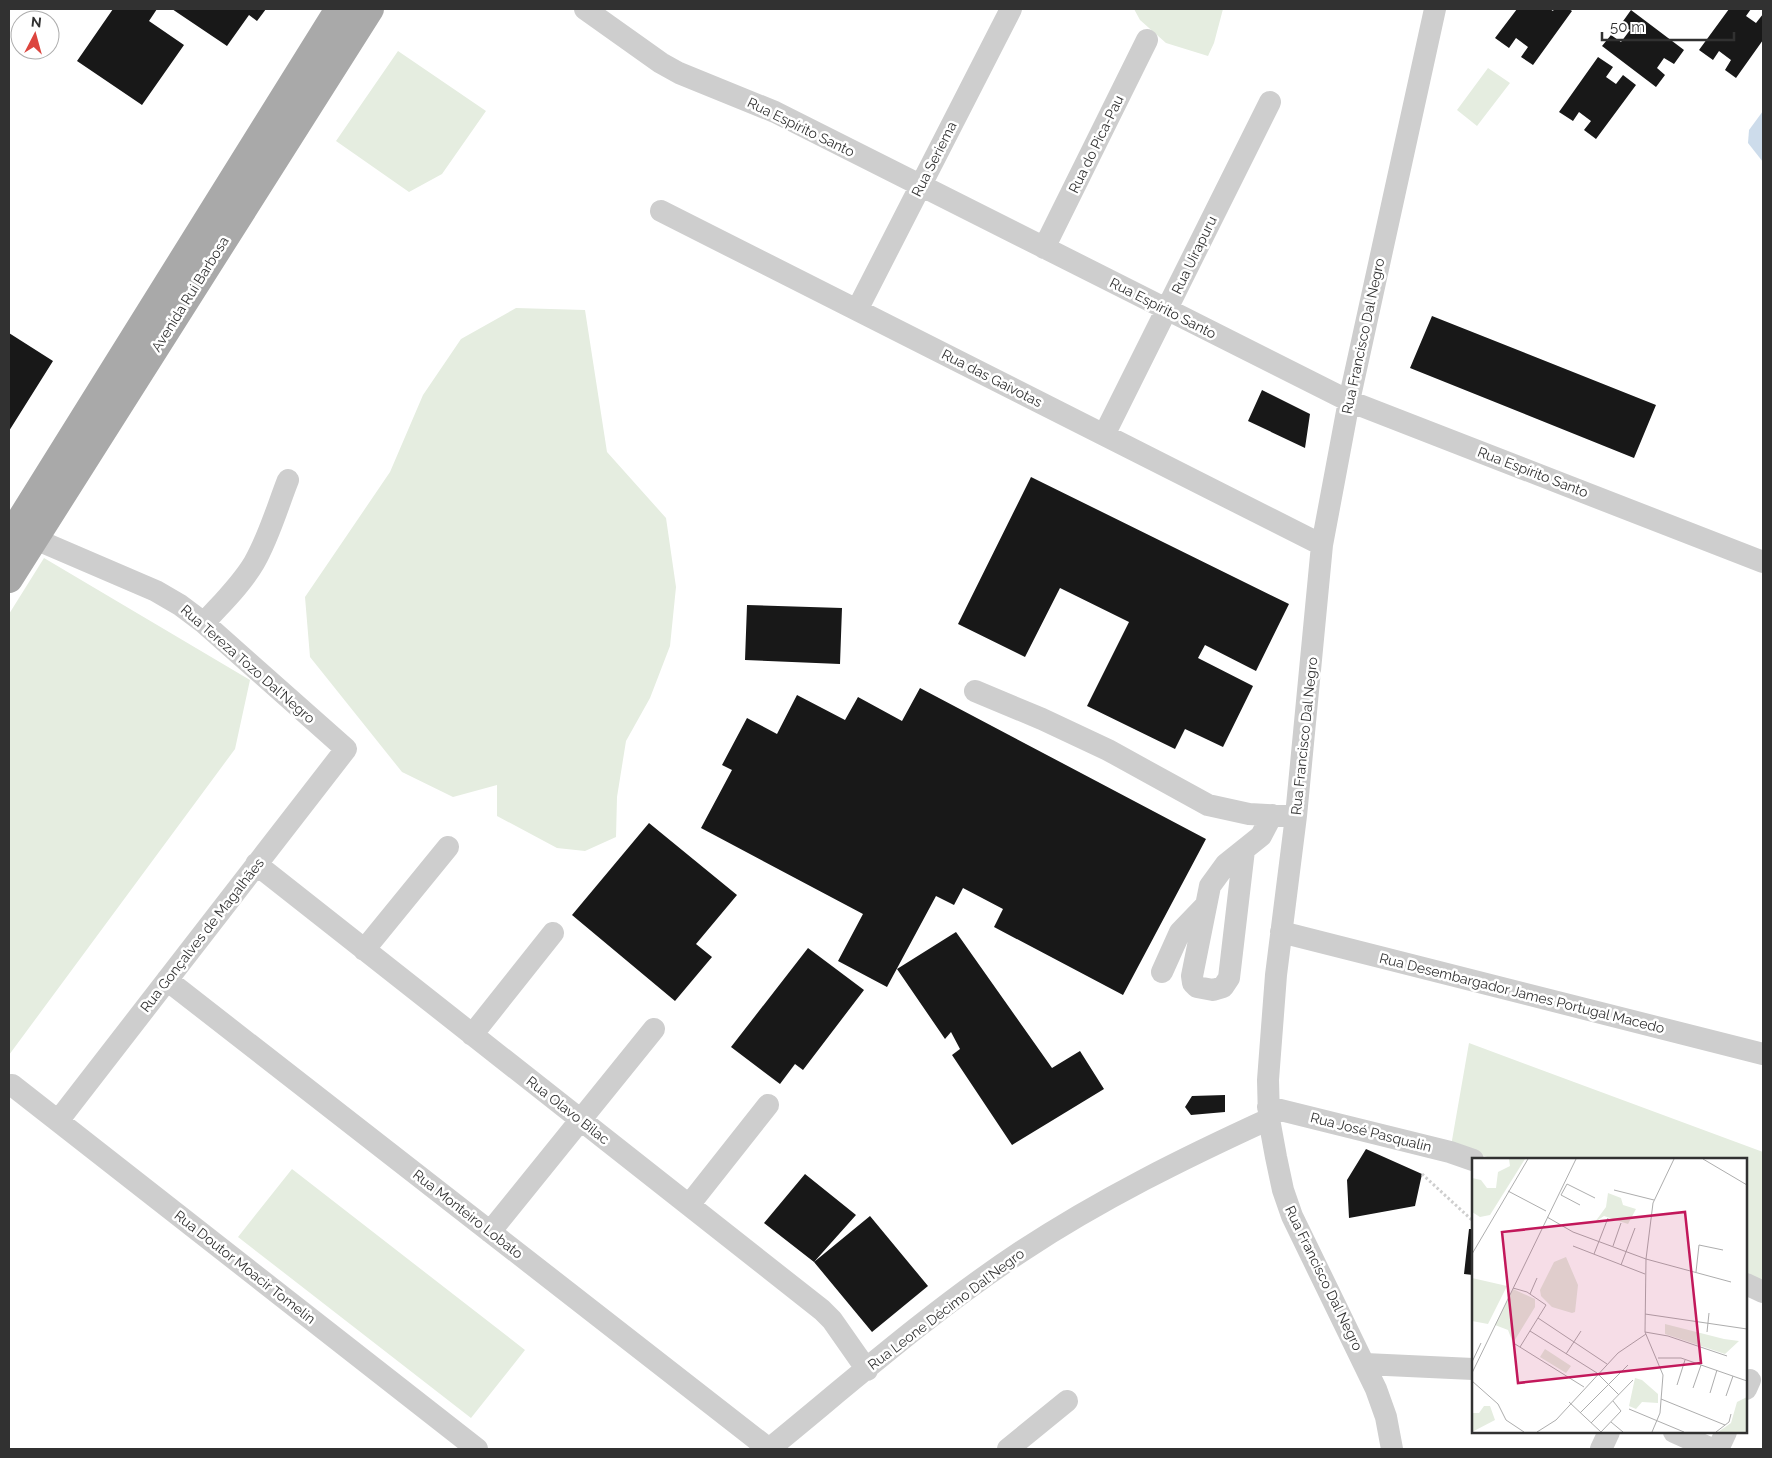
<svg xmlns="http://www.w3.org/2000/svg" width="1772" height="1458" font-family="Raleway,sans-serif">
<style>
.green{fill:#e5ede0}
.water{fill:#cddceb}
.building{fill:#181818}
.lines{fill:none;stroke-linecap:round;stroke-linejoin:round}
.path{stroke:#cecece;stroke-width:3;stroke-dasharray:2.5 2.5;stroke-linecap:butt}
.minor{stroke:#cecece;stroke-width:22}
.major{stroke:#a9a9a9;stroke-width:28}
.labels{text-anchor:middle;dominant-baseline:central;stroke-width:5;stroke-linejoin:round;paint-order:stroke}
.street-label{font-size:14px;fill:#313131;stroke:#fff}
.inset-road{fill:none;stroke:#adadad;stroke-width:1}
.view{fill:#c2185b;fill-opacity:0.15;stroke:#c2185b;stroke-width:2.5}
.inset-edge{fill:none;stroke:#313131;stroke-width:2.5}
</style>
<rect width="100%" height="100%" fill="#fff"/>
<path class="green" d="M 1134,9 L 1223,9 L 1214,43 L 1208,56 L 1166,43 L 1140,20 Z
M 398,51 L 486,111 L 442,174 L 409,192 L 336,141 Z
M 1488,68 L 1510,83 L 1477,126 L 1457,110 Z
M 516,308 L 585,310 L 607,452 L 666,518 L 676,587 L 670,646 L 650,698 L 626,741 L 617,797 L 616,837 L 585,851 L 557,848 L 497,816 L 497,785 L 453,797 L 402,772 L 310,657 L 305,597 L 390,472 L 423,395 L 461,339 Z
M 44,558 L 250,680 L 235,749 L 9,1055 L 9,614 Z
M 1469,1043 L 1763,1152 L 1763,1285 L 1746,1277 L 1746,1159 L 1494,1159 L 1451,1146 Z
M 292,1169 L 525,1350 L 471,1418 L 238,1237 Z"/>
<path class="water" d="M 1763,111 L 1763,162 L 1748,143 L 1749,130 Z"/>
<path class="building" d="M 113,9 L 157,9 L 149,21 L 184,45 L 142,105 L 77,61 Z
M 172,9 L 266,9 L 257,21 L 249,15 L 227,46 Z
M 1517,9 L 1550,9 L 1553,11 L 1554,9 L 1569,9 L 1572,11 L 1533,65 L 1521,57 L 1528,47 L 1516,38 L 1509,48 L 1495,38 Z
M 1729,9 L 1751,9 L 1746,16 L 1756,23 L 1763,14 L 1763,40 L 1736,78 L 1725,70 L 1731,60 L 1719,51 L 1713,60 L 1699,50 Z
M 1631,10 L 1684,50 L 1674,64 L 1664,58 L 1657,68 L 1665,75 L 1656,87 L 1602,46 L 1611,35 L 1621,42 L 1630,30 L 1621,24 Z
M 1598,57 L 1613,67 L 1606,77 L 1616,84 L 1623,75 L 1636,85 L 1596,139 L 1584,130 L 1591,121 L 1579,112 L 1573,121 L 1559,112 Z
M 1432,316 L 1656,405 L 1634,458 L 1410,368 Z
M 9,333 L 53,361 L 9,431 Z
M 1262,390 L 1310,414 L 1305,448 L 1248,421 Z
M 1031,477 L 1289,604 L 1256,671 L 1205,645 L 1198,658 L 1253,686 L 1223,747 L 1185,729 L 1175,749 L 1087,706 L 1129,622 L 1060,588 L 1025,657 L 958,624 Z
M 747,605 L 842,608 L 840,664 L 745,660 Z
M 920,688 L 1206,839 L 1123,995 L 994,927 L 1003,909 L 963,888 L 954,905 L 936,896 L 887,987 L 838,961 L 863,914 L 701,828 L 732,770 L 722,765 L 747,718 L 777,734 L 797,695 L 845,720 L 858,697 L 902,721 Z
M 649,823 L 737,895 L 696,944 L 712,957 L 675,1001 L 572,915 Z
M 956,932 L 1052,1068 L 1080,1051 L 1104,1089 L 1012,1145 L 952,1055 L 960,1049 L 951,1032 L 945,1039 L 897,969 Z
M 808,948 L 864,990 L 803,1070 L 795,1064 L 780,1084 L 731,1047 Z
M 1225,1095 L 1225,1112 L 1191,1115 L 1185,1107 L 1192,1096 Z
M 1366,1149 L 1422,1174 L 1415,1206 L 1349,1218 L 1347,1180 Z
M 805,1174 L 856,1215 L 814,1262 L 870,1216 L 928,1286 L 872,1332 L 814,1262 L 764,1223 Z
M 1469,1229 L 1473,1229 L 1473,1275 L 1464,1274 Z"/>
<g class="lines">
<path class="path" d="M 1422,1174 L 1473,1221"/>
<path class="minor" d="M 585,9 L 661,63 L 679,73 L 775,112 L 1349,401 L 1763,562
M 661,211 L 1322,545
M 1044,248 L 1147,40
M 857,310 L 1011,9
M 1104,435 L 1270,102
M 35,539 L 156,591 L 180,605 L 204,623 L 346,749 L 58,1121
M 204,623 C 221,604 241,585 254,563 C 269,537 277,508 288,480
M 975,691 L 1042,719 L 1108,750 L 1208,805 L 1249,814 L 1285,816
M 1244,850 L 1229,978 L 1223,987 L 1213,990 L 1197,987 L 1193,983 L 1192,976 L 1210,886 L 1226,864 L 1261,836 L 1272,815
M 256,864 L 822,1310 L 832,1320 L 867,1370
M 1281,932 L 1763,1054
M 364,950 L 448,847
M 1162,972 L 1180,932 L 1205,906
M 167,980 L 769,1449
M 472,1035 L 553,933
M 12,1085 L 477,1449
M 1268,1107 L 1450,1152 L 1473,1160
M 689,1205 L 768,1105
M 490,1232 L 654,1029
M 1746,1284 L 1763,1292
M 1365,1364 L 1473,1369
M 1746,1389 L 1750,1380
M 1674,1432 L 1712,1449
M 769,1449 C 851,1382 934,1309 1022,1251 C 1101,1199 1184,1158 1269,1119
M 1008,1449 L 1067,1401
M 1392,1449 L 1386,1417 L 1376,1389 L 1292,1216 L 1283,1190 L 1276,1157 L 1269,1119 L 1268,1080 L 1276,975 L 1296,816 L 1322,545 L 1349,401 L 1435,9
M 1601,1449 L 1609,1432
M 1718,1449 L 1726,1432"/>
<path class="major" d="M 9,538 L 339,9
M 9,579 L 370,9"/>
</g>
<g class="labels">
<g class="street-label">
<text transform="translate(801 127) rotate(26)">Rua Espírito Santo</text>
<text transform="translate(1096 144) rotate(-64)">Rua do Pica-Pau</text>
<text transform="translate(934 159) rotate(-63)">Rua Seriema</text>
<text transform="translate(1194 255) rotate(-64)">Rua Uirapuru</text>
<text transform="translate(190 294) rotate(-58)">Avenida Rui Barbosa</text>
<text transform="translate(1163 308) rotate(27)">Rua Espírito Santo</text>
<text transform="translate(1363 336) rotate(-78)">Rua Francisco Dal Negro</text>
<text transform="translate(992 378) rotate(27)">Rua das Gaivotas</text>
<text transform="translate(1533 472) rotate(21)">Rua Espírito Santo</text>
<text transform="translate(248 664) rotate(41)">Rua Tereza Tozo Dal'Negro</text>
<text transform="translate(1304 736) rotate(-84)">Rua Francisco Dal Negro</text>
<text transform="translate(202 935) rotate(-52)">Rua Gonçalves de Magalhães</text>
<text transform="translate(1522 993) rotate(14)">Rua Desembargador James Portugal Macedo</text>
<text transform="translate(568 1110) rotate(38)">Rua Olavo Bilac</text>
<text transform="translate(1371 1132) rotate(14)">Rua José Pasqualin</text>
<text transform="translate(468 1214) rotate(38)">Rua Monteiro Lobato</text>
<text transform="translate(245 1267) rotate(38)">Rua Doutor Moacir Tomelin</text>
<text transform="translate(1324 1278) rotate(64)">Rua Francisco Dal Negro</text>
<text transform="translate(946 1309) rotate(-37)">Rua Leone Décimo Dal'Negro</text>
</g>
</g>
<g transform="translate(1472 1158)">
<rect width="275" height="275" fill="#fff"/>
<path d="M 37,1 L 53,1 L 18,57 L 8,59 L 0,54 L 0,20 L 9,22 L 15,30 L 24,30 L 26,14 L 38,8 ZM 136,35 L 149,40 L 151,47 L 164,51 L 156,66 L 132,58 L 123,64 L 134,49 ZM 94,99 L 106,127 L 103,154 L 100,155 L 80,149 L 69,138 L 68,132 L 82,104 ZM 0,120 L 35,128 L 16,166 L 0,163 ZM 41,131 L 63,141 L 63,149 L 41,185 L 36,172 L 23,167 ZM 193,166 L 252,181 L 267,183 L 253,196 L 193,176 ZM 73,191 L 99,208 L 94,215 L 68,199 ZM 163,220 L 170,222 L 186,236 L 186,245 L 170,244 L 164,251 L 157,248 ZM 275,239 L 275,274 L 246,274 L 259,265 L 265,244 ZM 12,248 L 18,248 L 23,262 L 0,274 L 0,255 L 7,255 Z" fill="#e5ede0"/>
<path class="inset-road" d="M 231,1 L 275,27M 142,32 L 182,42M 36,33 L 74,53M 89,37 L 95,26 L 123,40M 89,37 L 108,47M 75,59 L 101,74 L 174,101 L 259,124M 101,88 L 173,116M 141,88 L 149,65M 0,96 L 56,1M 122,96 L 136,60M 149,107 L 163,70M 224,114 L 227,87 L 251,92M 41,130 L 55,134 L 74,147 L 48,189M 58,136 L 65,120M 173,156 L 275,171M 66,160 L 135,206M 58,173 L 125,215 L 147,237M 173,174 L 196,178 L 255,198M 235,174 L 237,155M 43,186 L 112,229M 94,196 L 109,173M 186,200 L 209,200 L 275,223M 0,204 L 9,185M 0,215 L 104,1M 0,223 L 26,246 L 34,262 L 52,274M 205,227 L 213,202M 221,230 L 229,207M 238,235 L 245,212M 254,238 L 261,218M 189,241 L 253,267M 97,244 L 129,274M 157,251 L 212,274M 108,255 L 156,207M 139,264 L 151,274M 119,265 L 161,222M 65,274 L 84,262 L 146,195 L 174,176M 129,274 L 149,253 L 141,243M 180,274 L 188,255 L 191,217 L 173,174 L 174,101 L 181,45 L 202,1M 244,274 L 257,264 L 259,256"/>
<path class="view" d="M 213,54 L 229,205 L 46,225 L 30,74 Z"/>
<rect width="275" height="275" class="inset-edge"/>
</g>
<rect width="1772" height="1458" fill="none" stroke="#313131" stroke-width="20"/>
<g transform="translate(35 35) rotate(6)"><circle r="24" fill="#ffffff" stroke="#adadad"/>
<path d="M0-4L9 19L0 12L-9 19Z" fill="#dc453e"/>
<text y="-8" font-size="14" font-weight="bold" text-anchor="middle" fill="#313131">N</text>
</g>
<path d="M1602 32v8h132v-8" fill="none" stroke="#313131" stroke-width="2.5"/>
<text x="1610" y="32" font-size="15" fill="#313131" stroke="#ffffff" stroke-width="4" paint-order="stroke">50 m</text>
</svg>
